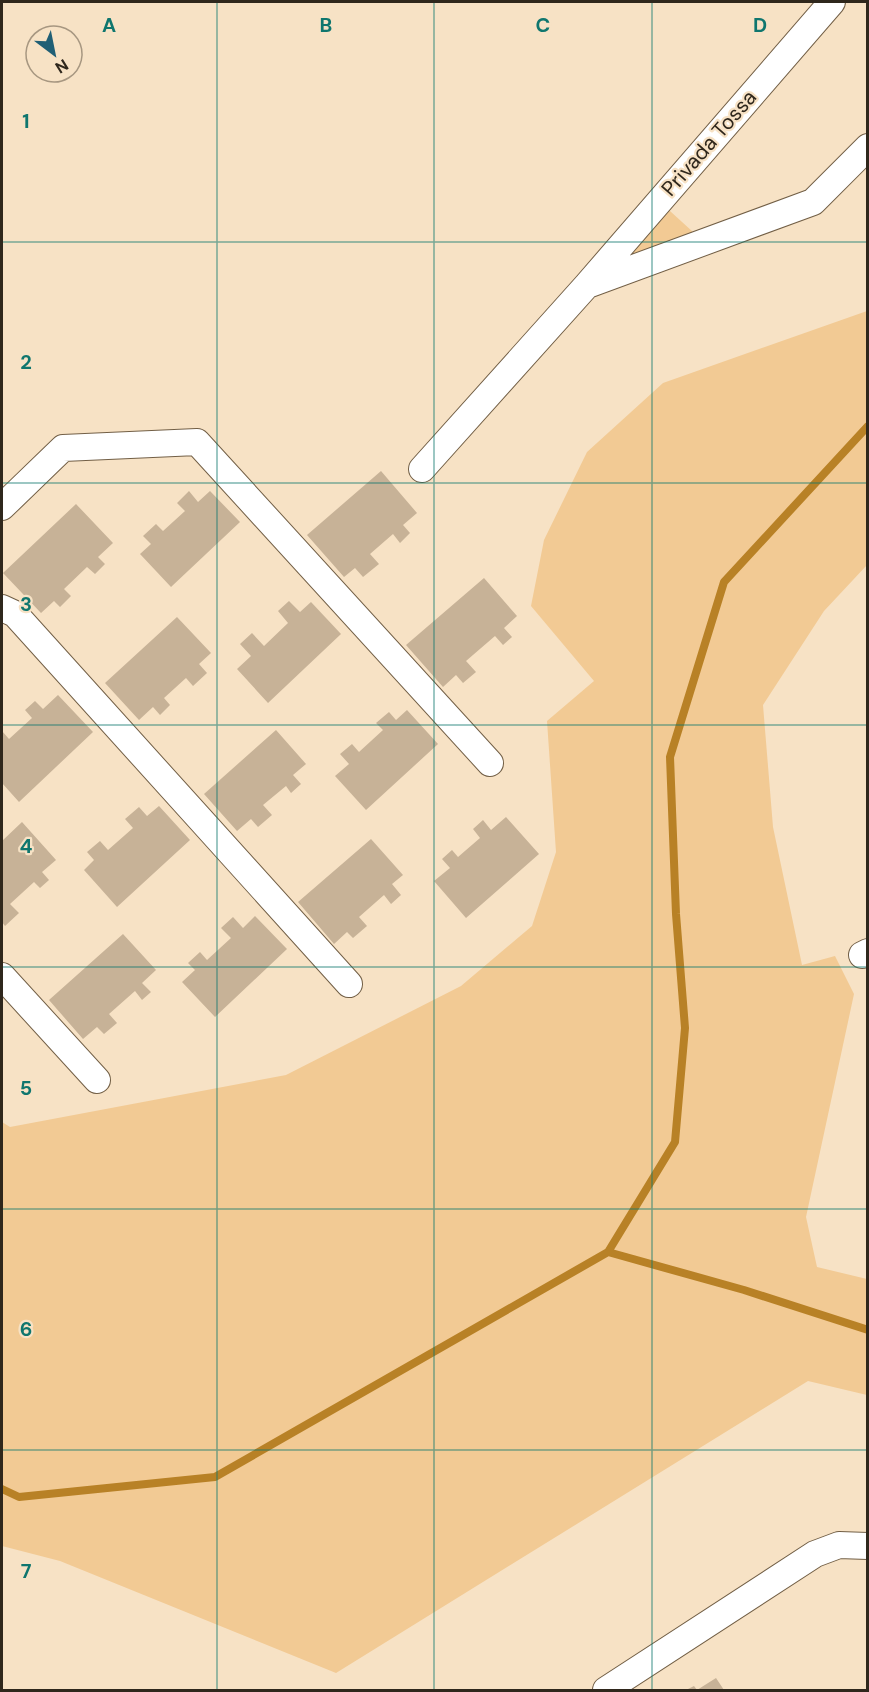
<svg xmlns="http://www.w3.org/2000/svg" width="869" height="1692" font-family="'DM Sans',sans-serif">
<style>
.green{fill:#f2ca94}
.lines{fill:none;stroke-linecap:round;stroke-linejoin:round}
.stream{stroke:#b88126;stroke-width:8}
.building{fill:#c7b297}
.minor-casing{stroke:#725f46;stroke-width:28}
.minor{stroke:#fff;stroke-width:26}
.grid{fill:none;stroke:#0f766e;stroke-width:1.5;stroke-opacity:0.55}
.labels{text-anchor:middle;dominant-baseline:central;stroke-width:4.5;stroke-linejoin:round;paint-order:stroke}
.street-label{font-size:21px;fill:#2f271c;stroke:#f7e2c5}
.grid-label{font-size:20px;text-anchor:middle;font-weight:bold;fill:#0f766e;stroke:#f7e2c5;stroke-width:4.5;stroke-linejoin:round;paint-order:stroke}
</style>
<rect width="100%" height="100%" fill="#f7e2c5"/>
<path class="green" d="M 659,201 L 704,242 L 587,285 Z
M 867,311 L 867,565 L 824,611 L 763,705 L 773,827 L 802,965 L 835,956 L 854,994 L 806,1217 L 817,1267 L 867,1279 L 867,1395 L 808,1381 L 336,1673 L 60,1561 L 2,1546 L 2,1122 L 10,1127 L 286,1075 L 461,986 L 532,926 L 556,852 L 547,721 L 594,681 L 531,606 L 544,540 L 587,452 L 663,383 Z"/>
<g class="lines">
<path class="stream" d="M 608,1252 L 744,1290 L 868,1330
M 2,1489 L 19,1497 L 215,1477 L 608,1252 L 675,1142 L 685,1028 L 676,914 L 670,757 L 724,582 L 868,426"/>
</g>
<path class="building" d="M 381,471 L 417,513 L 403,525 L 410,533 L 400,543 L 393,534 L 370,554 L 379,564 L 363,577 L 355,568 L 344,577 L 307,535 Z
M 189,491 L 198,502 L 210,491 L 240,522 L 171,587 L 140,554 L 151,544 L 143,536 L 156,524 L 163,531 L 185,511 L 177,503 Z
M 76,504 L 113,543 L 98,557 L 105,564 L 95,574 L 87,567 L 64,589 L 71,596 L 60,607 L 54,601 L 41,613 L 3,573 Z
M 484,578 L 517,616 L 504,628 L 512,637 L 503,645 L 495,636 L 466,661 L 476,672 L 463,683 L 456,675 L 443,687 L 406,645 Z
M 289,601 L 300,612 L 311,602 L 341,634 L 268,703 L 237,669 L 251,656 L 240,644 L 252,633 L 264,646 L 288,623 L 278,611 Z
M 177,617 L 211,653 L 199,664 L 207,673 L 193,686 L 186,678 L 164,698 L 170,705 L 160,715 L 153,707 L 139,720 L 105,683 Z
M 58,695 L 93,732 L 19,802 L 2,783 L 2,731 L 9,739 L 32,718 L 25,710 L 35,701 L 43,709 Z
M 407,710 L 438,744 L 366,810 L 335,776 L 349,764 L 340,754 L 352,744 L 359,752 L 383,730 L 376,723 L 389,712 L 396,720 Z
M 276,730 L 306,764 L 293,775 L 301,784 L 291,793 L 286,786 L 263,805 L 272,815 L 258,827 L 251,819 L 237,831 L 204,794 Z
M 159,806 L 190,840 L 117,907 L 84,870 L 94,860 L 87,852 L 100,841 L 108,850 L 133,828 L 125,819 L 139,807 L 147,816 Z
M 506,817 L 539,854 L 466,918 L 434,881 L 450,868 L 442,859 L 452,850 L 458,857 L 480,838 L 473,829 L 483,820 L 491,830 Z
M 22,822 L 56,860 L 42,872 L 49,880 L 40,888 L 34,882 L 10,904 L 19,913 L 5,926 L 2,922 L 2,841 Z
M 371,839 L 403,875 L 392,884 L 401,895 L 391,904 L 384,895 L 359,917 L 367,926 L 353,938 L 347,932 L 334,944 L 298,902 Z
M 255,916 L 287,949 L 215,1017 L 182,982 L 195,970 L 188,963 L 200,952 L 207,960 L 231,938 L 221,928 L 233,917 L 243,928 Z
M 123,934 L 156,970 L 142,983 L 151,992 L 142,1000 L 135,991 L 109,1014 L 117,1023 L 104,1034 L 97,1027 L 83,1039 L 49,1000 Z
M 716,1678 L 724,1690 L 686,1690 L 694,1686 L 697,1690 Z"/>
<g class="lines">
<g class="minor-casing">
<path id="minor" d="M 590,284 L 813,202 L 868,147
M 422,469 L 587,285 L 832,2
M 2,507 L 63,448 L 197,442 L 490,763
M 2,608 L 15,614 L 349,984
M 862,955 L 868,952
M 2,976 L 97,1080
M 606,1690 L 815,1554 L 839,1545 L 868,1546"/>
</g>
<use href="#minor" class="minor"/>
</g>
<path class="grid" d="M 217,2 L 217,1690M 434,2 L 434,1690M 652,2 L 652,1690M 2,242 L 868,242M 2,483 L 868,483M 2,725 L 868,725M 2,967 L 868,967M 2,1209 L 868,1209M 2,1450 L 868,1450"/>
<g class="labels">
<g class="street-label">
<text transform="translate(709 143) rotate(-49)">Privada Tossa</text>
</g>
</g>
<g class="grid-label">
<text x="109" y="32">A</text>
<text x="326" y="32">B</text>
<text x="543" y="32">C</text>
<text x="760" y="32">D</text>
<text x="26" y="128">1</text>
<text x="26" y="369">2</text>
<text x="26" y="611">3</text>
<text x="26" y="853">4</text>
<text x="26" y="1095">5</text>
<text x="26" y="1336">6</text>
<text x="26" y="1578">7</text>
</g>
<rect width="869" height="1692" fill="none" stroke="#2f271c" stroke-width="6"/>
<g transform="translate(54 54) rotate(148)"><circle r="28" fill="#f7e2c5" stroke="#a79781" stroke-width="1.5"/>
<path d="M0-4.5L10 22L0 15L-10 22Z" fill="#205f75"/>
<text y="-9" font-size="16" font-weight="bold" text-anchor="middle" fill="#2f271c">N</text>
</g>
</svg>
